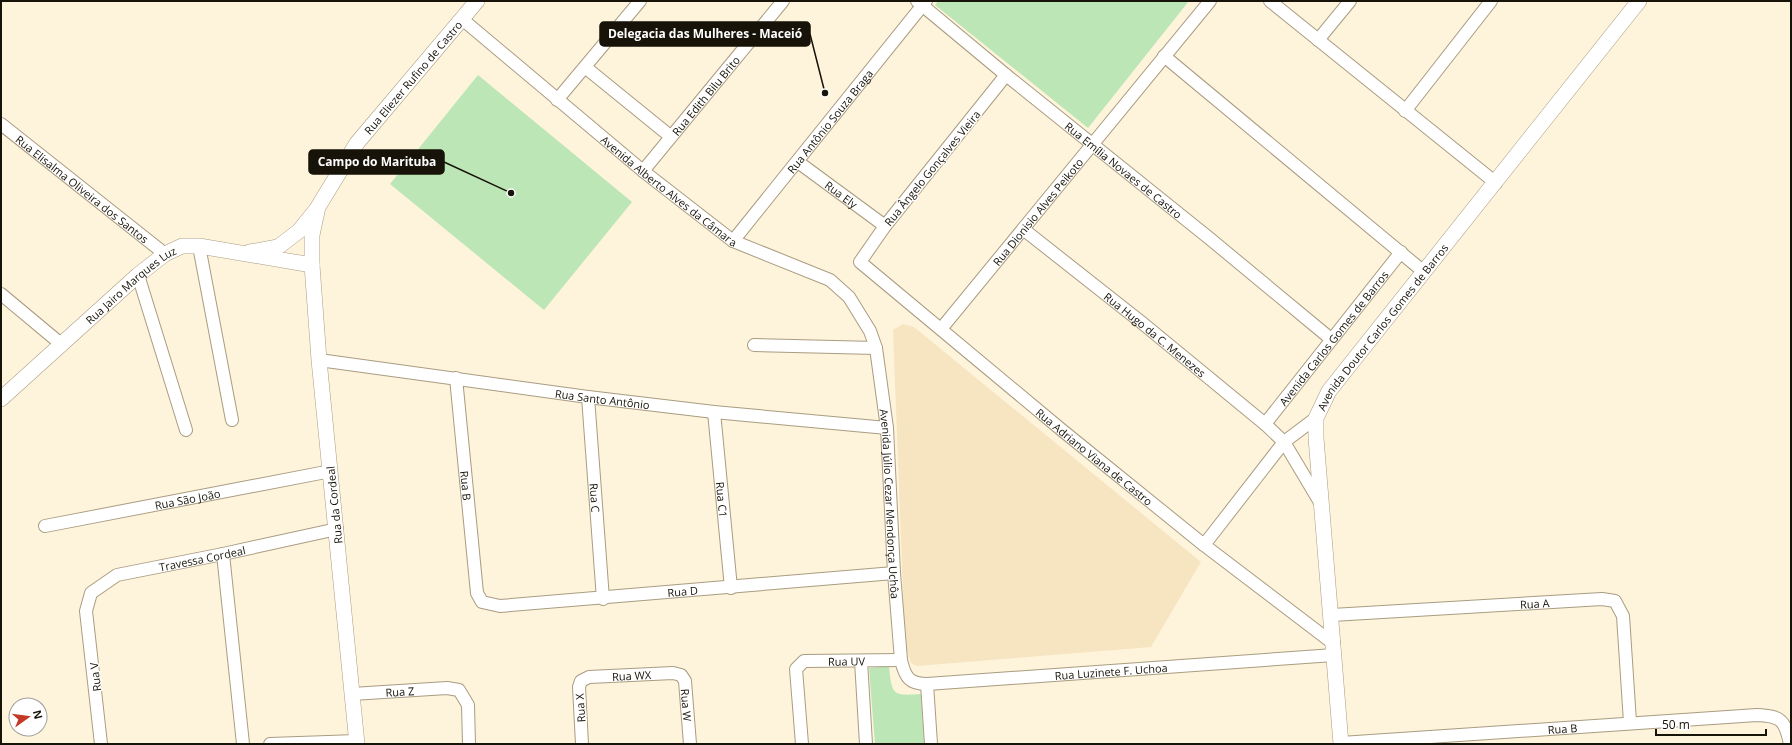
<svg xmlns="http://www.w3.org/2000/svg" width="1792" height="745" font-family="'Open Sans',sans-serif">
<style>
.built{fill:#f7e5c1}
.green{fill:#bde6b7}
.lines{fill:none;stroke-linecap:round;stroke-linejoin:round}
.minor-casing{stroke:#a99c81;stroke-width:14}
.tertiary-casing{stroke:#a99c81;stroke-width:16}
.minor{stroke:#fff;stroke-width:12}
.tertiary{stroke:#fff;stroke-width:15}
.labels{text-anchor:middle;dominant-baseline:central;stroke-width:3;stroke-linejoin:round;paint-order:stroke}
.street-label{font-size:11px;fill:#171309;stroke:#fff}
.leader{fill:none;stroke:#171309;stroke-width:1.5}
.callout-dot{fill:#171309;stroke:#fff;stroke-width:1.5}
.callout{fill:#171309;stroke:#171309;stroke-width:1.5}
.callout-label{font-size:12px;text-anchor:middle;font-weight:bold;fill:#fff}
</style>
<rect width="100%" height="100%" fill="#fef3db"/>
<path class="built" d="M 903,324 L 914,327 L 1201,562 L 1151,647 L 917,666 L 911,663 L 905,644 L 893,330 Z"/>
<path class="green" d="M 938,1 L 1189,1 L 1088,128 L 935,5 Z
M 478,75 L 632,202 L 544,310 L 390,184 Z
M 889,666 C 892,695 892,696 921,694 L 924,744 L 875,744 L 869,668 Z"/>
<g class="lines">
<g class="minor-casing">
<g id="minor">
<path id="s1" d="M 917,1 L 1006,75 L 1209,238 L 1331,339"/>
<path d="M 1270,1 L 1496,183"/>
<path id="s2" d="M 462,19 L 643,171 L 733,241 L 830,280 L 849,297 L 870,331 L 876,348 L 887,428 L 894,573 L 901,660 C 905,677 909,684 927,684 L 1334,655"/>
<path d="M 1318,40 L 1350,1"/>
<path d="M 1164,56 L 1424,272"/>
<path d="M 585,67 L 670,136"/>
<path id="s3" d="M 1006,75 L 885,226 L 860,262 L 1063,431 L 1204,545 L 1334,644"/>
<path d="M 557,100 L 640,1"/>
<path d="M 1405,111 L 1491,1"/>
<path id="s4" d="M 1,124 L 165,254"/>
<path id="s5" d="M 798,162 L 885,226"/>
<path id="s6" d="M 643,171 L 783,1"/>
<path id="s7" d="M 1023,229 L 1141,322 L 1265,424 L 1284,442 L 1321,504"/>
<path id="s8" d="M 733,241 L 926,1"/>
<path d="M 199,246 L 232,420"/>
<path d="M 138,275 L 186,430"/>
<path d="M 1,294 L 61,344"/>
<path id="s9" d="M 941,329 L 1210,1"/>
<path d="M 754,345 L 876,348"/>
<path id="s10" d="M 319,360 L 588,397 L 714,412 L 887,428"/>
<path id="s11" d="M 456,378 L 477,593 L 482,602 L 500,606 L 894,573"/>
<path id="s12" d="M 588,397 L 603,599"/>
<path id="s13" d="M 714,412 L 731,588"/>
<path id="s14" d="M 1265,424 L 1401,252"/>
<path id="s15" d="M 45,526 L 331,471"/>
<path d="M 1204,545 L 1284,442 L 1316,418"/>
<path d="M 223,554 L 243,744"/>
<path id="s16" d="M 1332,615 L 1602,599 L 1615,601 L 1623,616 L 1630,722"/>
<path d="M 861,661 L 866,744"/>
<path d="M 927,684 L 931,744"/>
<path id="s17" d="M 352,694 L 447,688 L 459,690 L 468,705 L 469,744"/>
<path id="s18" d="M 1341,743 L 1757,715 C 1781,716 1785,720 1790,744"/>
<path id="s19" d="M 101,744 L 86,611 L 91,593 L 117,575 L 223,554 L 337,529"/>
<path d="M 270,744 L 357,741"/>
<path id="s20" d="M 582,744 L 579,687 L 581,681 L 589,677 L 673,673 L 681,675 L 685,681 L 690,744"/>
<path id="s21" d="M 802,744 L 796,669 L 804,661 L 901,660"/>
</g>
</g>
<g class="tertiary-casing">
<g id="tertiary">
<path d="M 250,252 L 278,247 L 299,231 L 316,210"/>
<path id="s22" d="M 1,399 L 138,275 L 165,254 L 182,246 L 199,246 L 312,265"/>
<path id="s23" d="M 357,744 L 319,360 L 312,265 L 312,235 L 318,207 L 357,143 L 477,1"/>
<path id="s24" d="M 1341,744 L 1316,438 L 1316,418 L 1329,391 L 1639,1"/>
</g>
</g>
<use href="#minor" class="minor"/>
<use href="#tertiary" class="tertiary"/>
</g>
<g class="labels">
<g class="street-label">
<text stroke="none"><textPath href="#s23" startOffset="701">Rua Eliezer Rufino de Castro</textPath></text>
<text stroke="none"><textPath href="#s6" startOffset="98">Rua Edith Bilu Brito</textPath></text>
<text stroke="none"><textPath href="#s8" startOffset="154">Rua Antônio Souza Braga</textPath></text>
<text transform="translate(932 168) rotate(-51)">Rua Ângelo Gonçalves Vieira</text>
<text stroke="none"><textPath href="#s1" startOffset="267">Rua Emília Novaes de Castro</textPath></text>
<text stroke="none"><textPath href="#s4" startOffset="104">Rua Elisalma Oliveira dos Santos</textPath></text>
<text stroke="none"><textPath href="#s2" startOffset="269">Avenida Alberto Alves da Câmara</textPath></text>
<text stroke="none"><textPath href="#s5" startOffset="54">Rua Ely</textPath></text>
<text stroke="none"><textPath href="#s9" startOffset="152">Rua Dionisio Alves Peikoto</textPath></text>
<text stroke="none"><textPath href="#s22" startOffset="173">Rua Jairo Marques Luz</textPath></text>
<text stroke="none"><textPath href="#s24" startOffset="440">Avenida Doutor Carlos Gomes de Barros</textPath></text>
<text stroke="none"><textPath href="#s7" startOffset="169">Rua Hugo da C. Menezes</textPath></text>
<text stroke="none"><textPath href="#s14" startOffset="110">Avenida Carlos Gomes de Barros</textPath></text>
<text stroke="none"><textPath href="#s10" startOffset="286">Rua Santo Antônio</textPath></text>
<text stroke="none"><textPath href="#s3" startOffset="542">Rua Adriano Viana de Castro</textPath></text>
<text stroke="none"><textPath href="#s11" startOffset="108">Rua B</textPath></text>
<text stroke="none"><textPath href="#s12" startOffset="101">Rua C</textPath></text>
<text stroke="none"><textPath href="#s15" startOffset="145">Rua São João</textPath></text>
<text stroke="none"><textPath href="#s13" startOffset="88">Rua C1</textPath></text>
<text stroke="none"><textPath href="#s2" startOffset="695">Avenida Júlio Cezar Mendonça Uchôa</textPath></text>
<text transform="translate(334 505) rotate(-96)">Rua da Cordeal</text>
<text stroke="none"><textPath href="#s19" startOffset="271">Travessa Cordeal</textPath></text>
<text stroke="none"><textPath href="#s11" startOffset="428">Rua D</textPath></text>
<text stroke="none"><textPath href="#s16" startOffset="203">Rua A</textPath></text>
<text stroke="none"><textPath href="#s21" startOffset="129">Rua UV</textPath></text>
<text stroke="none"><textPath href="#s2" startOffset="1076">Rua Luzinete F. Uchoa</textPath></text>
<text stroke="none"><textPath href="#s20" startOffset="115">Rua WX</textPath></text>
<text transform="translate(95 677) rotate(-97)">Rua V</text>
<text stroke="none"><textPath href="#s17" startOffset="48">Rua Z</textPath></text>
<text stroke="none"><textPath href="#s20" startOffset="196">Rua W</textPath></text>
<text transform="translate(580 708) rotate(-94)">Rua X</text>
<text stroke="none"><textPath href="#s18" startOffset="222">Rua B</textPath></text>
</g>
</g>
<path class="leader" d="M825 93L810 34M511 193L444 162"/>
<g class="callout-dot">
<circle cx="825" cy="93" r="4"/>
<circle cx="511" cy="193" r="4"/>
</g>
<g class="callout">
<rect x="600" y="22" width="210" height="24" rx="4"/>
<rect x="309" y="150" width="135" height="24" rx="4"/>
</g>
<g class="callout-label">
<text x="705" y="38">Delegacia das Mulheres - Maceió</text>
<text x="377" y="166">Campo do Marituba</text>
</g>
<rect width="1792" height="745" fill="none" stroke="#171309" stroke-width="4"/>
<g transform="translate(28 717) rotate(76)"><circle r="19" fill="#ffffff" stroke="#a2a19d"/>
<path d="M0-3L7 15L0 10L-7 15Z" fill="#c43826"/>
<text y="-6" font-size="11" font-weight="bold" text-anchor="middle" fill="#171309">N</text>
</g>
<path d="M1656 729v6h110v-6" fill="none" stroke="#171309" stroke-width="2"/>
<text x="1662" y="729" font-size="12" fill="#171309" stroke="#ffffff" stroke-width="3" paint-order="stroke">50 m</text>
</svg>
